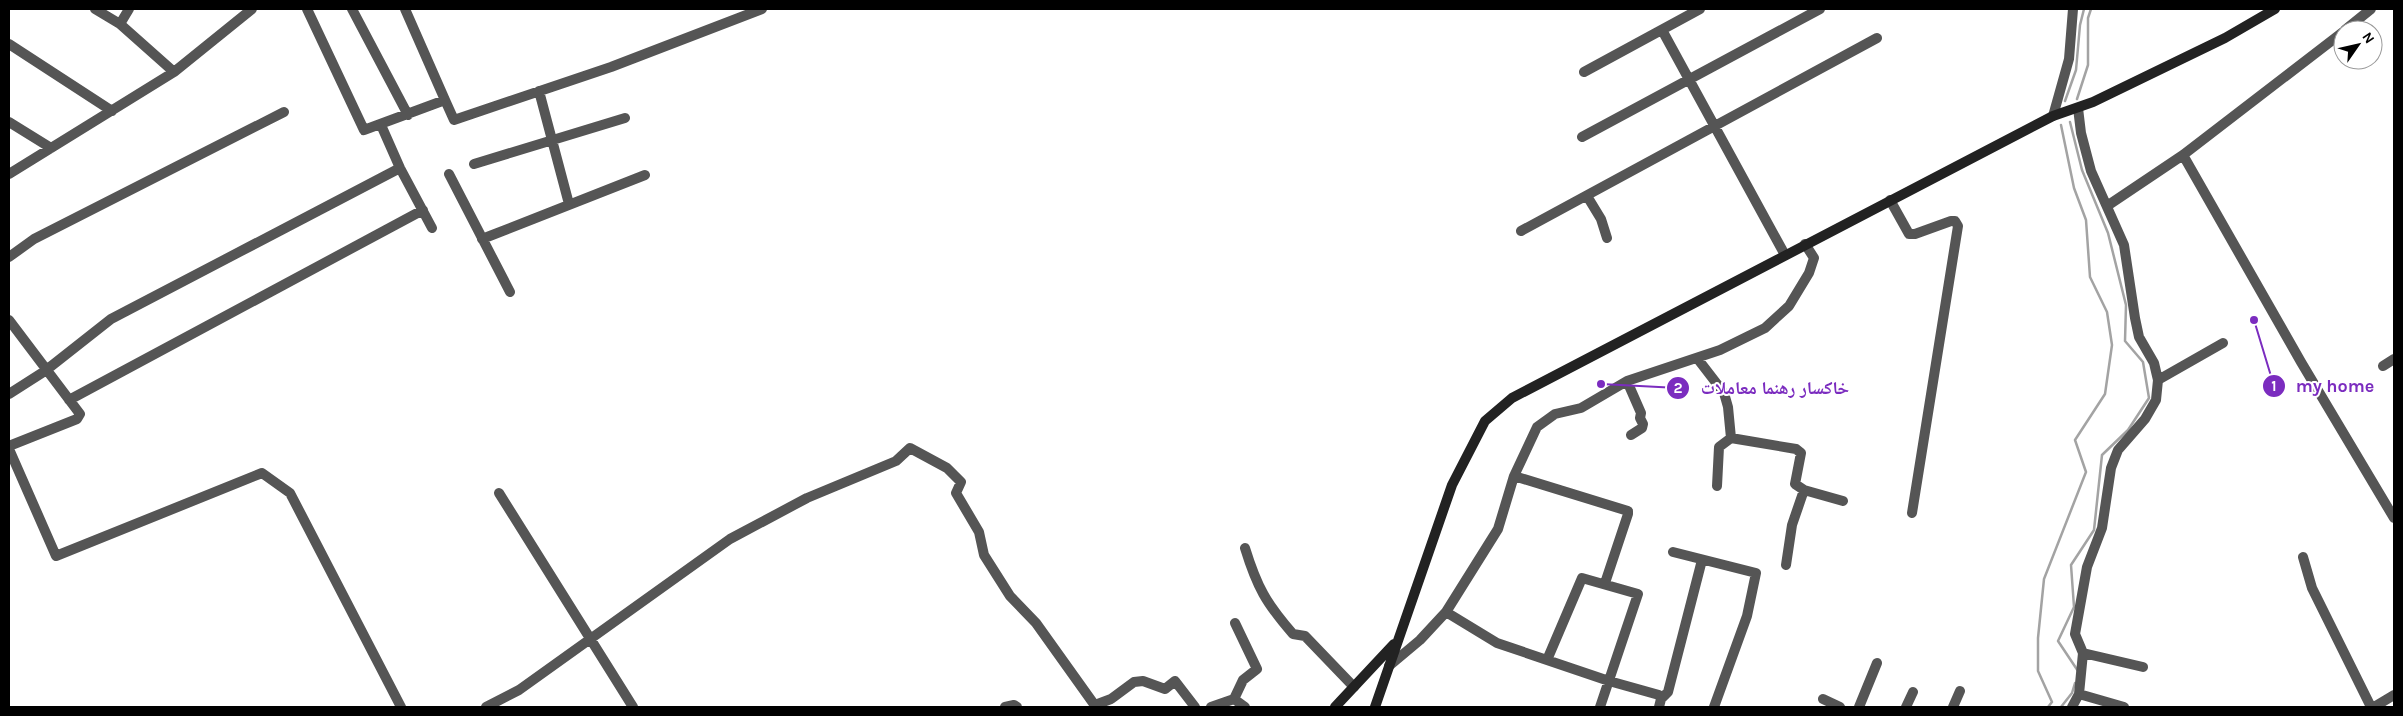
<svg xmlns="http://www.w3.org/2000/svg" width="2403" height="716" font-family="Karla,'Noto Naskh Arabic',sans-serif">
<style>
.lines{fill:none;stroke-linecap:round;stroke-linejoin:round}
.stream{stroke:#a3a3a3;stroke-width:2.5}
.street{stroke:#555;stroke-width:10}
.secondary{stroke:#222;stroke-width:10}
.leader{fill:none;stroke:#7b2cbf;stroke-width:2}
.callout-dot{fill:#7b2cbf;stroke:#fff;stroke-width:2}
.mark-label{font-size:15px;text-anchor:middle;font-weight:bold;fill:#fff}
.callout-label{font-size:18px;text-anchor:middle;font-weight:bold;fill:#7b2cbf;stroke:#fff;stroke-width:4;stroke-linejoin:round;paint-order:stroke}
</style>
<rect width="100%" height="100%" fill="#fff"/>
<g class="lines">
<path class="stream" d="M 2077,99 L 2088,65 L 2088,18 L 2091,9
M 2065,101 L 2076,70 L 2080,25 L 2084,9
M 2070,122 L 2082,170 L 2108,233 L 2126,305 L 2125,341 L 2143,362 L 2149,398 L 2128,430 L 2102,455 L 2094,530 L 2071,565 L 2074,607 L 2058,641 L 2078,671
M 2048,707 L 2052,702 L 2038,671 L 2038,638 L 2044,579 L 2086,472 L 2075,440 L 2105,394 L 2112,345 L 2107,312 L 2090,277 L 2086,220 L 2074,188 L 2061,125
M 2061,707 L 2072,693 L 2075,683"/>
<path class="street" d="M 95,9 L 120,24 L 174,72
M 307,9 L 364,130 L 445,100 L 454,120 L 611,67 L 762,9
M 352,9 L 408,115
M 405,9 L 445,100
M 120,24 L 129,9
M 1662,30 L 1785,255
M 2345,30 L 2371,9
M 9,44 L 112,111
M 1584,72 L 1700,9
M 539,91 L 569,204
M 2053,116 L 2069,59 L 2073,9
M 9,122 L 51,148
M 381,125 L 400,168 L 432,228
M 1582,137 L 1820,9
M 2183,155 L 2301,362 L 2394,518
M 474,164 L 625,118
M 9,174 L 174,72 L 252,9
M 449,174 L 510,292
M 1587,196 L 1601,219 L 1607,238
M 1890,200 L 1909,234 L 1915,234 L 1951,221 L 1955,221 L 1958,226 L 1912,513
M 2107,206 L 2183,155 L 2343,32
M 1521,231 L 1877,38
M 482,239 L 645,175
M 9,257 L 34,239 L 284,112
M 9,320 L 80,414 L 77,419 L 9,446
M 1697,358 L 1724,393 L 1728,407 L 1731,438
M 2383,366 L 2394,359
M 2158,380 L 2223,343
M 1627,381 L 1641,413 L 1640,418 L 1643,424 L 1642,428 L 1631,435
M 9,394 L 45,371 L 111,319 L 400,168
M 69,400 L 423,210
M 9,449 L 56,556 L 262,473 L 290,493 L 401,707
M 1514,476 L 1628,511 L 1628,514 L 1605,583
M 1717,486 L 1719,447 L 1731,438 L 1796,449 L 1801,453 L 1795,484 L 1804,490 L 1843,501
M 499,493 L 633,707
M 1245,548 C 1257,587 1266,603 1293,634 L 1305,636 L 1354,687
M 1673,552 L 1756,573 L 1747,616 L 1714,707
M 2303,557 L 2312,588 L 2371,707
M 1786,565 L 1792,525 L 1804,490
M 1446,612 L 1497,643 L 1609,681 L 1659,695 L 1661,699
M 2083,653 L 2143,667
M 1547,660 L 1582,578 L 1638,594 L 1600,707
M 1389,666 L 1420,640 L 1446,612 L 1498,529 L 1514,476 L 1537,427 L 1555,414 L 1581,408 L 1627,381 L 1720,350 L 1765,328 L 1789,306 L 1809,273 L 1814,258 L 1805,244
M 2079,694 L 2124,707
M 1234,699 L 1243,680 L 1257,669 L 1235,623
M 1823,699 L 1840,707
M 1095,705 L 1111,699 L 1134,682 L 1143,681 L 1165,689 L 1175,681 L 1195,707
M 486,707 L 519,690 L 730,539 L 807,498 L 896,461 L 910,448 L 947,468 L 961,482 L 956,493 L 979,532 L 984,555 L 1010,596 L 1036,623 L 1096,707
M 1005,707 L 1014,705 L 1017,707
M 1211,707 L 1234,699 L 1245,707
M 1659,707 L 1661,699 L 1668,692 L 1702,560
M 1859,707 L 1877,663
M 1906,707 L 1913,692
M 1953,707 L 1960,691
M 2072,707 L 2079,694 L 2083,653 L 2075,634 L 2087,567 L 2102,528 L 2111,468 L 2118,450 L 2145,419 L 2156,400 L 2158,380 L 2154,363 L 2139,337 L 2135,318 L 2124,245 L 2091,171 L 2081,133 L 2078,108
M 2374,707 L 2394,695"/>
<path class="secondary" d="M 1335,707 L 1394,644
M 1375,707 L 1452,485 L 1485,421 L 1512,398 L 2053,116 L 2093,102 L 2225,38 L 2275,9"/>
</g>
<path class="leader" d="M2254 320L2274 386M1601 384L1678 388"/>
<g class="callout-dot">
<circle cx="2254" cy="320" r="5"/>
<circle cx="1601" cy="384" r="5"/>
<circle cx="2274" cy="386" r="12"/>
<circle cx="1678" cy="388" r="12"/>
</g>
<g class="mark-label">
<text x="2274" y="391">1</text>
<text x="1678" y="393">2</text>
</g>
<g class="callout-label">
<text x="2335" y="392">my home</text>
<text x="1775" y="394">خاکسار رهنما معاملات</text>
</g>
<rect width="2403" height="716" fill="none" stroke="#000000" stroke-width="20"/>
<g transform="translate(2358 45) rotate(56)"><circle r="24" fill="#ffffff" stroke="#999999"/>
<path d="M0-4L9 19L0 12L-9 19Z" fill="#000000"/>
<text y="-8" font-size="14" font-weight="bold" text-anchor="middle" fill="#000000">N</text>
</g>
</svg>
